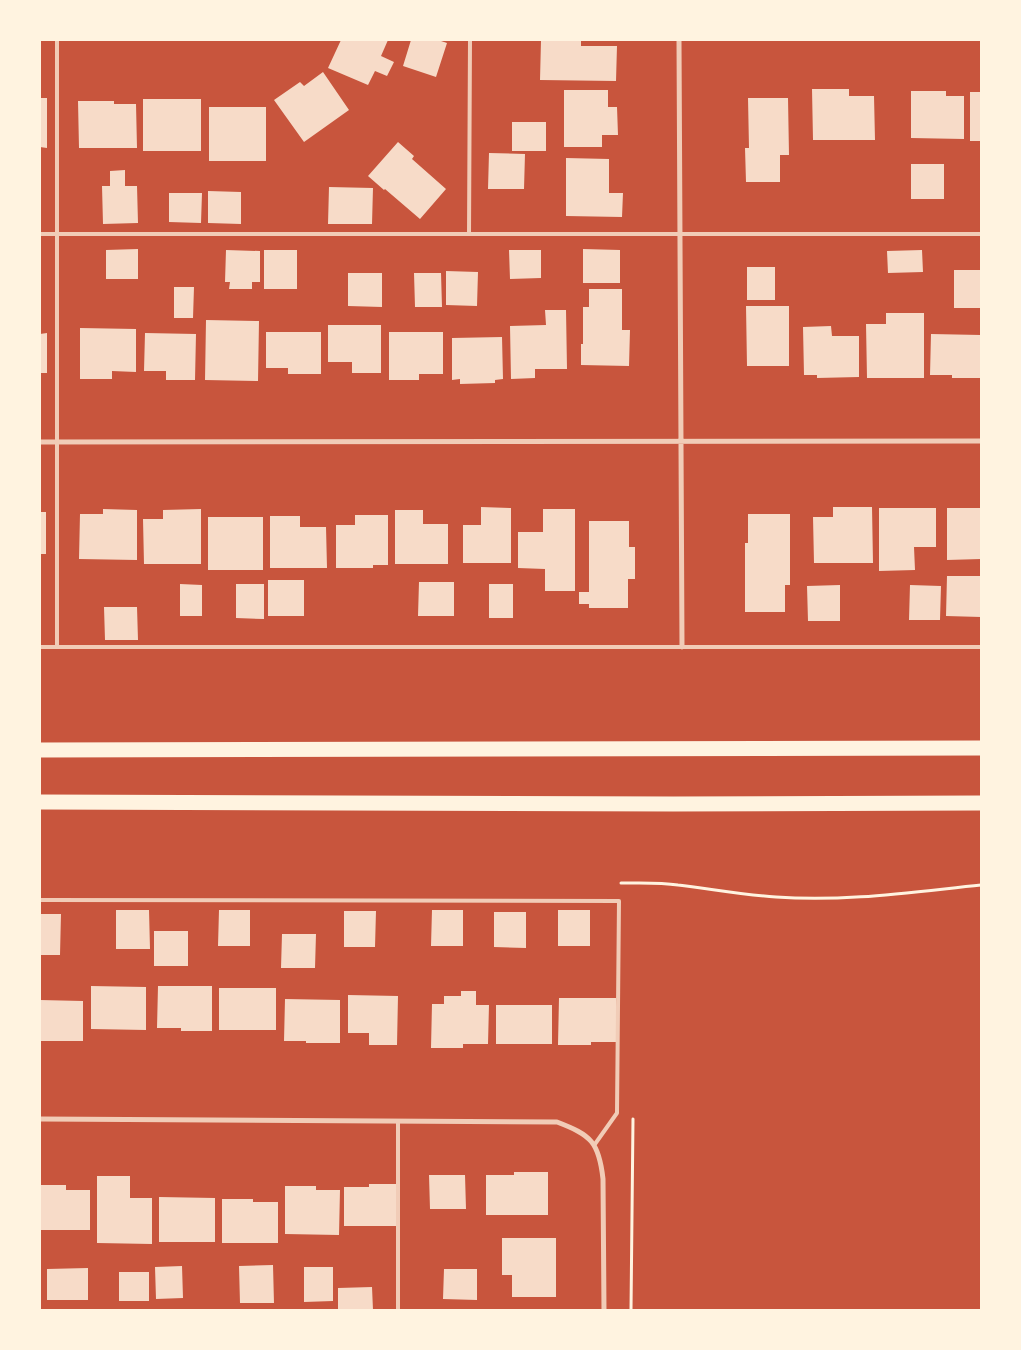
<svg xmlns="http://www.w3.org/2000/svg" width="1021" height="1350" font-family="'IBM Plex Sans',sans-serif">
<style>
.building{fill:#f7dbc8}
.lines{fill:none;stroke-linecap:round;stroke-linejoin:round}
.path{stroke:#fff3e0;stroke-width:3}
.service{stroke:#f1ccb7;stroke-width:4}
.minor{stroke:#f1ccb7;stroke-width:5}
.motorway{stroke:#fff3e0;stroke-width:15}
</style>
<rect width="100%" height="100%" fill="#c8553d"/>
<path class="building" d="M 341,40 L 388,40 L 381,56 L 394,62 L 387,76 L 375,71 L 368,85 L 328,68 Z
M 411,40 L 438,40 L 447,43 L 436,77 L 403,66 Z
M 541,40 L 581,40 L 581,46 L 617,46 L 616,81 L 540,80 Z
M 323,72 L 349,110 L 304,142 L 274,100 L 300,82 L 304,86 Z
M 812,89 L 849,89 L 849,96 L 874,96 L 875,140 L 813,140 Z
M 564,90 L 608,90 L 608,107 L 617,107 L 618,135 L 602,135 L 602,147 L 564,147 Z
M 911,91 L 946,91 L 946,96 L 964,96 L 964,139 L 911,138 Z
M 970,92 L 981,92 L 981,141 L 970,141 Z
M 40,98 L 47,98 L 47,148 L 40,147 Z
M 748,98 L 788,98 L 789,155 L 780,155 L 780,182 L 746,182 L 745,148 L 749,148 Z
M 143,99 L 201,99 L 201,151 L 143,151 Z
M 78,101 L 114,101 L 114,104 L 136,104 L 137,148 L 79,148 Z
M 209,107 L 266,107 L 266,161 L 209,161 Z
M 512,122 L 546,122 L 546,151 L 512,151 Z
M 398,142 L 414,156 L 412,159 L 446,189 L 420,219 L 385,189 L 384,190 L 368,176 Z
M 489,153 L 525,154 L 524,189 L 488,189 Z
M 566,158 L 609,159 L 609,193 L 623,193 L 622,217 L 566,216 Z
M 911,164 L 944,164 L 944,199 L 911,199 Z
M 125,170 L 125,186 L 137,186 L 138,223 L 103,224 L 102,186 L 110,186 L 110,171 Z
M 329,187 L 373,188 L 372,224 L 328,224 Z
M 208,191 L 241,192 L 241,224 L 208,223 Z
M 169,193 L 202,193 L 201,223 L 169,222 Z
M 138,249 L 138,279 L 106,279 L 106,250 Z
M 583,249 L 620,250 L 620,283 L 583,283 Z
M 226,250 L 260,251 L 260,282 L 252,282 L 252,289 L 229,289 L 230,282 L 225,282 Z
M 264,250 L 297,250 L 297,289 L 264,289 Z
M 509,250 L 541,250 L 541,278 L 510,279 Z
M 922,250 L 923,272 L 888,273 L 887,251 Z
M 747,267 L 775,267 L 775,300 L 747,300 Z
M 954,270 L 981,270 L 981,308 L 954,308 Z
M 446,271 L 478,272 L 477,306 L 446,305 Z
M 348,273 L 382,273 L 382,307 L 348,306 Z
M 414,273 L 441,273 L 442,307 L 415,307 Z
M 174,287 L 194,287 L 193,318 L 174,318 Z
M 589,289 L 622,289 L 622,330 L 630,330 L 629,366 L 581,365 L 581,344 L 583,344 L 583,307 L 589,307 Z
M 746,306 L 789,306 L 789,366 L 747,366 Z
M 545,310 L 566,310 L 567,369 L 535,369 L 535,378 L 511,379 L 510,326 L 546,325 Z
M 886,313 L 924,313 L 924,378 L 867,378 L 866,324 L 886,324 Z
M 206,320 L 259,321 L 258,381 L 205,380 Z
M 328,325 L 381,325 L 381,373 L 352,373 L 352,362 L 328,362 Z
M 831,326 L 832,336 L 859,336 L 859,377 L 817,378 L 817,375 L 804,375 L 803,327 Z
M 80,328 L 136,329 L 136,372 L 112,371 L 112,379 L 80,379 Z
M 266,332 L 321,332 L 321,374 L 288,374 L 288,368 L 266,368 Z
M 389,332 L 443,332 L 443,374 L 419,374 L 419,380 L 389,380 Z
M 47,333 L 47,373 L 40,373 L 40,334 Z
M 145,333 L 196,334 L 195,380 L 166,380 L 166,371 L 144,371 Z
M 931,334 L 981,335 L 981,378 L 952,378 L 952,375 L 930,375 Z
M 502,337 L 503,379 L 495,380 L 495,383 L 460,384 L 460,379 L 452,380 L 452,338 Z
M 481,507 L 511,508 L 511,563 L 463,563 L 463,525 L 481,525 Z
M 833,507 L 872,507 L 873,563 L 814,563 L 813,517 L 833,517 Z
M 879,508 L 936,508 L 936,547 L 914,547 L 915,570 L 879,571 Z
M 947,508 L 981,508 L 981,559 L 947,560 Z
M 103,509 L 137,510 L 137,560 L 79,559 L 80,514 L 103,514 Z
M 201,509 L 201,564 L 144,564 L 143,519 L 163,519 L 163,510 Z
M 543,509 L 575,509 L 575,591 L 545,591 L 545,569 L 518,568 L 518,532 L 543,532 Z
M 395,510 L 423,510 L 423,524 L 448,524 L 448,564 L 395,564 Z
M 40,512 L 46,512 L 46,554 L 40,554 Z
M 748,514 L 790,514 L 790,585 L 785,585 L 785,612 L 745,612 L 745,543 L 748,543 Z
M 355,515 L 388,515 L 388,565 L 373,565 L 373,568 L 336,568 L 336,525 L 355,525 Z
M 270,516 L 300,516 L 300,527 L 326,527 L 327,568 L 270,568 Z
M 208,517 L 263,517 L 263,570 L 208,570 Z
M 589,521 L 629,521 L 629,547 L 635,547 L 635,579 L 628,579 L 628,608 L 589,608 L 589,604 L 579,604 L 579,592 L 589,592 Z
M 947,576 L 981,576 L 981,617 L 946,616 Z
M 268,580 L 304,580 L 304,616 L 268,616 Z
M 419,582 L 454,582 L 454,616 L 418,616 Z
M 180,584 L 202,585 L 202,616 L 180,616 Z
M 236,584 L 264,584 L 264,619 L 236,618 Z
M 489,584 L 513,584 L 513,618 L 489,618 Z
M 840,585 L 840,621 L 808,621 L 807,586 Z
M 910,585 L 941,586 L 940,620 L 909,620 Z
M 104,607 L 137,607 L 138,640 L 105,640 Z
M 116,910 L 149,910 L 150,949 L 116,949 Z
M 219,910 L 250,910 L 250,946 L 218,946 Z
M 432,910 L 463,910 L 463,946 L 431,946 Z
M 558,910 L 590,910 L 590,946 L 558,946 Z
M 344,911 L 376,911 L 375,947 L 344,947 Z
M 494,912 L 526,912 L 526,948 L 494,947 Z
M 40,914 L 61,914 L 60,955 L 40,955 Z
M 154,931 L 188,931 L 188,966 L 154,966 Z
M 282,934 L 316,934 L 315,968 L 281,968 Z
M 91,986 L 146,987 L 146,1030 L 91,1029 Z
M 158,986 L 212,986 L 212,1031 L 181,1031 L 181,1028 L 157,1028 Z
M 219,988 L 276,988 L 276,1030 L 219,1030 Z
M 461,991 L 476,991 L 476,1005 L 489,1005 L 488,1044 L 463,1044 L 463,1048 L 431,1048 L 432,1004 L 444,1004 L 444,996 L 461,996 Z
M 348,995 L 398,996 L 397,1045 L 369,1045 L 369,1033 L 348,1033 Z
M 559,998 L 616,998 L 616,1042 L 591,1042 L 591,1045 L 558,1045 Z
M 285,999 L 340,1000 L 340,1043 L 306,1043 L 306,1041 L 284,1041 Z
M 40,1000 L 83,1001 L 83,1041 L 40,1041 Z
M 496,1005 L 552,1005 L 552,1044 L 496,1044 Z
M 514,1172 L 548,1172 L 548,1215 L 486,1215 L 486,1175 L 514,1175 Z
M 429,1175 L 465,1175 L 466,1209 L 430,1209 Z
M 97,1176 L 130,1176 L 130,1198 L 152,1198 L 152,1244 L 97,1243 Z
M 369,1184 L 398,1184 L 398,1226 L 344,1226 L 344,1187 L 369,1187 Z
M 40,1185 L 66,1185 L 66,1190 L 90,1190 L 90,1230 L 40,1230 Z
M 285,1186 L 316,1186 L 316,1190 L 340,1190 L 339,1235 L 285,1234 Z
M 159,1197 L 215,1198 L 215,1242 L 159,1242 Z
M 222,1199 L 253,1199 L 253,1202 L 278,1202 L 278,1243 L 222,1243 Z
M 502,1238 L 556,1238 L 556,1297 L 512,1297 L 512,1275 L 502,1275 Z
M 273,1265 L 274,1303 L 240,1303 L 239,1266 Z
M 182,1266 L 183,1298 L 156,1299 L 155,1267 Z
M 304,1267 L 333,1267 L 333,1301 L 304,1302 Z
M 88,1268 L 88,1300 L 47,1300 L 47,1269 Z
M 444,1269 L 477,1269 L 477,1300 L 443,1299 Z
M 119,1272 L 149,1272 L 149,1301 L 119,1301 Z
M 372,1287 L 373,1310 L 338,1310 L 338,1288 Z"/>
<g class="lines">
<path class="path" d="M 621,883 C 639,883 659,882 678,885 C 711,889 743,895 776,897 C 846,902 912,892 981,885
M 631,1310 L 633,1119"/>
<path class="service" d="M 57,40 L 57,647
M 40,234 L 981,234
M 469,234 L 470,40
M 40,647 L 981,647
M 40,900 L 619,901 L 617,1113 L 595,1144
M 398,1122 L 398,1310"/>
<path class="minor" d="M 679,40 L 682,647
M 40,442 L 981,441
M 40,1119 L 557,1122 C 591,1135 599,1142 603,1179 L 604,1310"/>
<path class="motorway" d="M 40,750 L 981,748
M 40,802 L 673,804 L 981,803"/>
</g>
<rect width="1021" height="1350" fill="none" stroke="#fff3e0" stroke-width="82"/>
</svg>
